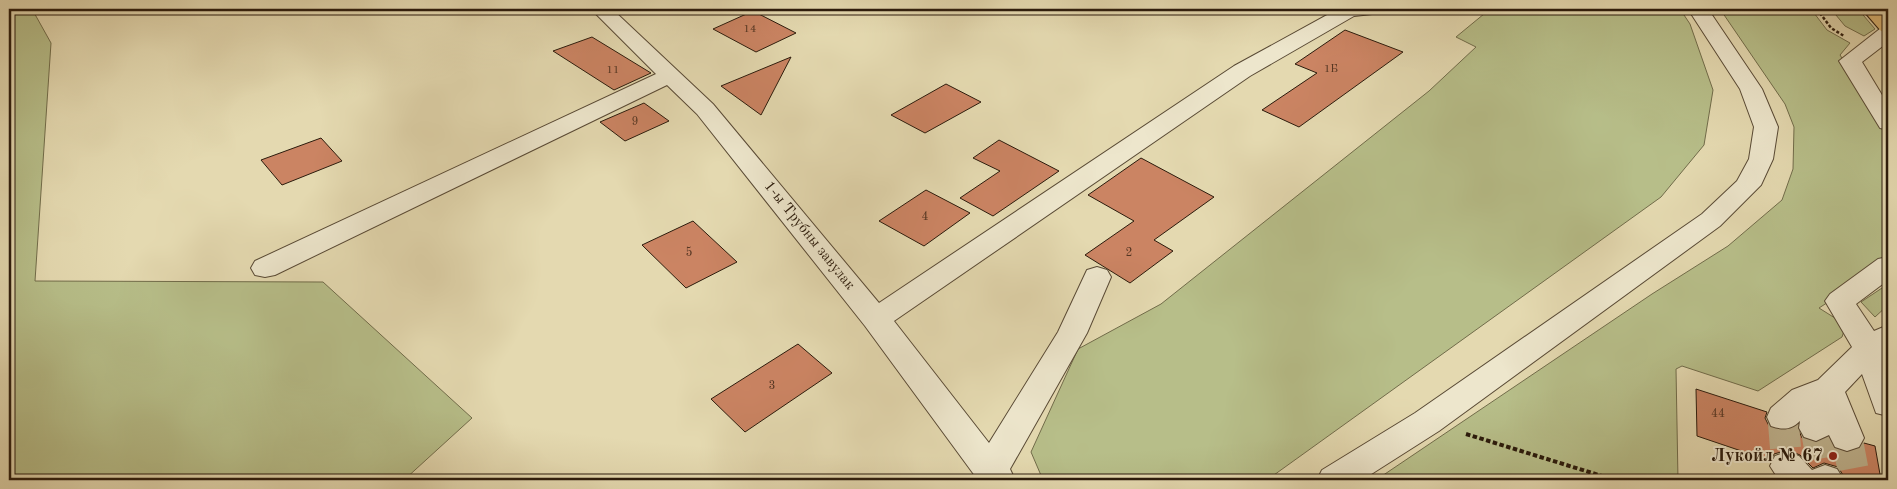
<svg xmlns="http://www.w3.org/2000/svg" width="1897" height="489" font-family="'Old Standard TT',serif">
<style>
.green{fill:#b7be89;stroke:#716c4a}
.building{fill:#cb8463;stroke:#2b1b0c}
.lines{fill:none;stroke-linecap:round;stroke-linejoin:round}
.minor-tunnel{stroke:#bfb38f;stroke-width:31;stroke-dasharray:31 15;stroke-linecap:butt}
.minor-casing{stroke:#594a35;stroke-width:2}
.major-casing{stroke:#2b1b0c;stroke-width:2}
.path-far1{stroke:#2b1b0c;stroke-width:2.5;stroke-dasharray:3 2;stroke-linecap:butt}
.path{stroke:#2b1b0c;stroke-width:4;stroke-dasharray:4.5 2.5;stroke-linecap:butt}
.minor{fill:#ede6cc;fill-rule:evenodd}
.major{fill:#e2bc78;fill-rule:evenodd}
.poi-dot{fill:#8f2418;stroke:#ede6cc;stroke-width:2}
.labels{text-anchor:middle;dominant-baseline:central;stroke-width:4;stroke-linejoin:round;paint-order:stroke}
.far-number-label{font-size:11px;fill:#533522}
.number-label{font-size:12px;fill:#533522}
.street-label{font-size:15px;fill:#2b1b0c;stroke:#ede6cc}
.near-poi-label{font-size:18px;font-weight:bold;fill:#2b1b0c;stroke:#ede6cc;text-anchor:end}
</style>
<rect width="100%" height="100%" fill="#e4d9b0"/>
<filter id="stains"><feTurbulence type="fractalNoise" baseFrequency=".004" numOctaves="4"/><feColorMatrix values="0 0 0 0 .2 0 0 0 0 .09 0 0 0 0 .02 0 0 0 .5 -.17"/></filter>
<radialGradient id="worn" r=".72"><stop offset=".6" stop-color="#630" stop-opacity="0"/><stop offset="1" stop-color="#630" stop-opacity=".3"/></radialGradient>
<path class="green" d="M 9,9 L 32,9 L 51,43 L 35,281 L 323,282 L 472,418 L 404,480 L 9,480 Z
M 1490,9 L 1680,9 L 1690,24 L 1713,90 L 1704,145 L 1661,197 L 1267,480 L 1043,480 L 1031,452 L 1078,349 L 1161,304 L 1429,91 L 1476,47 L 1456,37 Z
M 1720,9 L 1811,9 L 1827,30 L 1850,43 L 1840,55 L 1888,129 L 1888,232 L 1885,257 L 1859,282 L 1819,308 L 1846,325 L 1842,337 L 1758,391 L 1682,366 L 1676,369 L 1678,480 L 1376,480 L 1652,294 L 1728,246 L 1782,200 L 1793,169 L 1794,127 L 1785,104 Z
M 1831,9 L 1858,9 L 1875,29 L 1864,36 L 1845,26 Z
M 1888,284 L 1888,305 L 1875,317 L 1861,302 Z"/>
<path class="building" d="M 753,11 L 796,33 L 756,52 L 713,29 Z
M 1345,30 L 1403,52 L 1299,127 L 1262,110 L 1317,73 L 1295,64 Z
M 592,37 L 651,73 L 614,90 L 553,51 Z
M 791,57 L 761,115 L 721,86 Z
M 946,84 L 981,102 L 925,133 L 891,115 Z
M 644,103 L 669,121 L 625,141 L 600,122 Z
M 321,138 L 342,161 L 282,185 L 261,160 Z
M 999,140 L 1059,171 L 993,216 L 960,198 L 1000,171 L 973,158 Z
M 1141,158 L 1214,197 L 1154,240 L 1173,251 L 1130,283 L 1085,255 L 1134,221 L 1088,195 Z
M 926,190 L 970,213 L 924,246 L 879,221 Z
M 693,221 L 737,262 L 686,288 L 642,245 Z
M 798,344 L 832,373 L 745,432 L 711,399 Z
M 1696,389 L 1767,412 L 1765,418 L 1770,428 L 1787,430 L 1797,426 L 1802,438 L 1815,443 L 1828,437 L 1834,449 L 1846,453 L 1860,449 L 1864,443 L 1875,446 L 1881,480 L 1846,480 L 1838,467 L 1824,463 L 1813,468 L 1800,455 L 1788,450 L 1774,454 L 1771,461 L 1697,436 Z"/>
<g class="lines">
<path class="minor-tunnel" d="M 1783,417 L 1787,466
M 1816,428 L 1825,479
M 1847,438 L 1855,480"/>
<g class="minor-casing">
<path id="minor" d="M 591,9 L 612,9 L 713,104 L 879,303 L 1234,66 L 1338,9 L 1384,9 L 1381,13 L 1354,16 L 1250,76 L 894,321 L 989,443 L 1058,332 L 1087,270 L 1097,267 L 1107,270 L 1111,277 L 1087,333 L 1010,469 L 1015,480 L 978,480 L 865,326 L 697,114 L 667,85 L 275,275 L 265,277 L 255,275 L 251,268 L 255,261 L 656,74 Z
M 1688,9 L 1708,9 L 1762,89 L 1778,127 L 1773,159 L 1761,185 L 1720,226 L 1439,431 L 1362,480 L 1317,480 L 1322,470 L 1415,413 L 1702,214 L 1737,181 L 1749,159 L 1754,127 L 1740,89 Z
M 1888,26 L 1888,42 L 1862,62 L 1888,105 L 1888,130 L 1880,128 L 1839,61 L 1881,28 Z
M 1888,257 L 1888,280 L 1856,304 L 1874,331 L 1888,325 L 1888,352 L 1886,354 L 1888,416 L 1876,413 L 1862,374 L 1845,392 L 1864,438 L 1859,447 L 1847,451 L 1835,447 L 1829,435 L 1816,441 L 1804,437 L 1799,428 L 1800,421 C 1791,430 1783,430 1771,426 L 1767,417 L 1771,408 L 1792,390 L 1818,380 L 1852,347 L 1825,301 L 1830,294 L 1878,259 Z
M 1787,452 L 1799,456 L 1812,470 L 1825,465 L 1837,469 L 1844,480 L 1779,480 L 1770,466 L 1775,456 Z"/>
</g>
<g class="major-casing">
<path id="major" d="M 1862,9 L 1883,9 L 1888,15 L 1888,33 L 1881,31 Z"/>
</g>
<path class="path-far1" d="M 1817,9 L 1831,28 L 1844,36"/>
<path class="path" d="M 1466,434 L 1615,480"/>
<use href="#minor" class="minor"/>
<use href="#major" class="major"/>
</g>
<circle class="poi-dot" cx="1833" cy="456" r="5"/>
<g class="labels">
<g class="far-number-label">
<text x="750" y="29">14</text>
<text x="1331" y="69">1Б</text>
<text x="613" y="70">11</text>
</g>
<g class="number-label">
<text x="635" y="122">9</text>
<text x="925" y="217">4</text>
<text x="689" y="253">5</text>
<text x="1129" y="253">2</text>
<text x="772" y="386">3</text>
<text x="1718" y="414">44</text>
</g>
<g class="street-label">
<text transform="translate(809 236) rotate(51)">1-ы Трубны завулак</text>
</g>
<g class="near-poi-label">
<text x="1823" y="456">Лукойл № 67</text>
</g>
</g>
<rect width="1897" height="489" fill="none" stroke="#e4d9b0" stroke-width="30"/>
<rect x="10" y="10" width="1877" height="469" fill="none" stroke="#2b1b0c" stroke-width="2.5"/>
<rect x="15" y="15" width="1867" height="459" fill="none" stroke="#2b1b0c"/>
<rect width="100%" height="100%" filter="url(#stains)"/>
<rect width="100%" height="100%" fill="url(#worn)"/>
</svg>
